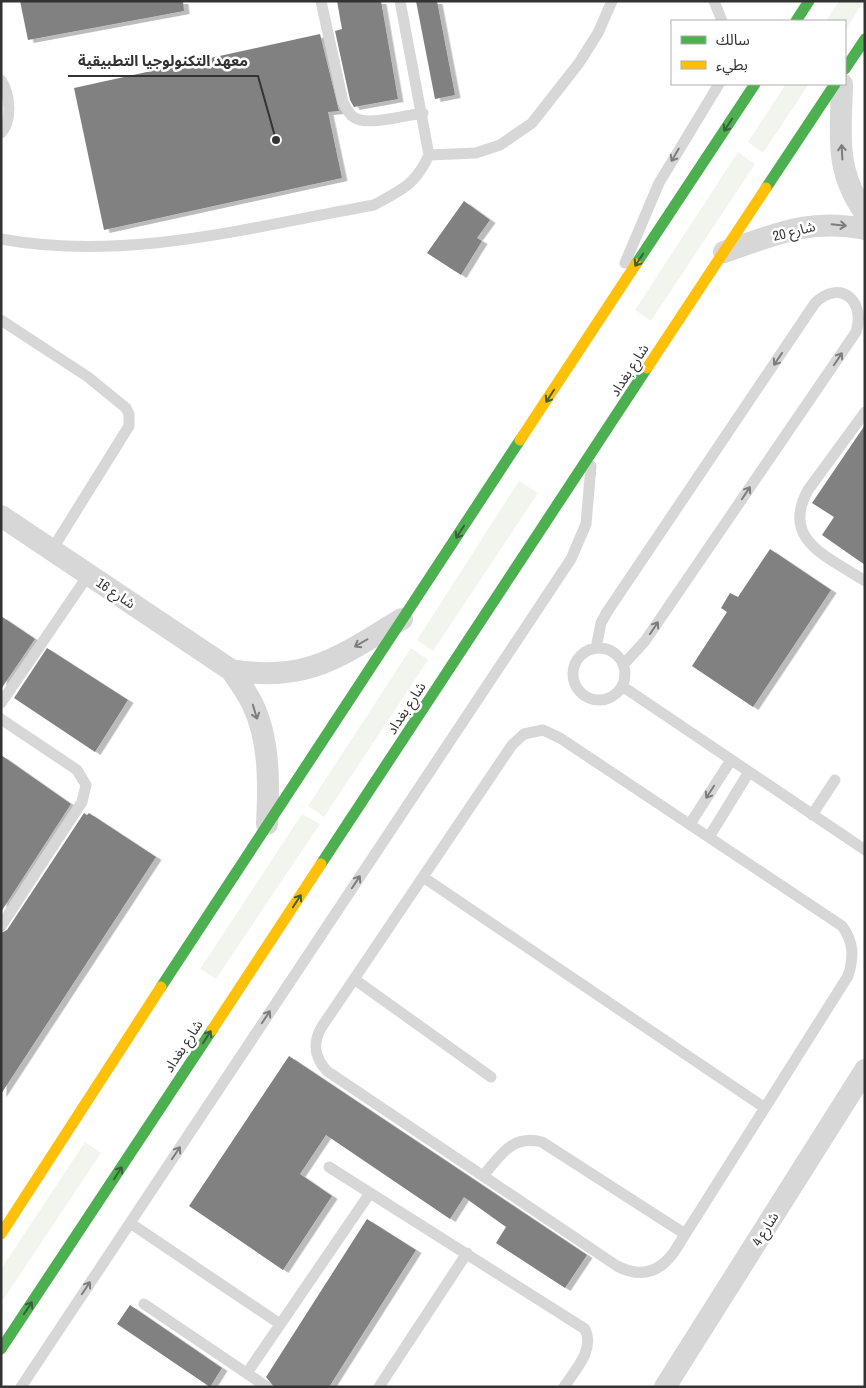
<svg xmlns="http://www.w3.org/2000/svg" width="866" height="1388" font-family="'Archivo Narrow','Noto Sans Arabic',sans-serif">
<style>
.green{fill:#f1f5ed}
.building{fill:#818181;filter:url(#shadow)}
.lines{fill:none;stroke-linecap:round;stroke-linejoin:round}
.lane{stroke:#d7d7d7;stroke-width:11}
.street{stroke:#d7d7d7;stroke-width:22}
.fast{stroke:#4caf50;stroke-width:11}
.slow{stroke:#ffc107;stroke-width:11}
.oneway{stroke:#3c5e3d}
.oneway2{stroke:#7d7d7d}
.labels{text-anchor:middle;dominant-baseline:central;stroke-width:5;stroke-linejoin:round;paint-order:stroke}
.street-label{font-size:14px;fill:#333;stroke:#fff}
.leader{fill:none;stroke:#333;stroke-width:2}
.callout-dot{fill:#333;stroke:#fff;stroke-width:2}
.callout-label{font-size:15px;text-anchor:middle;font-weight:bold;fill:#333;stroke:#fff;stroke-width:5;stroke-linejoin:round;paint-order:stroke}
</style>
<defs>
<filter id="shadow"><feDropShadow dx="5.5" dy="3" stdDeviation="0" flood-color="#0004"/></filter>
</defs>
<rect width="100%" height="100%" fill="#fff"/>
<path class="green" d="M 839,1 L 864,1 L 845,31 L 845,21 L 826,21 Z
M 786,84 L 809,84 L 763,153 L 748,142 Z
M 738,152 L 755,164 L 651,321 L 635,310 Z
M 519,481 L 538,493 L 433,651 L 417,640 Z
M 411,648 L 428,660 L 324,817 L 308,806 Z
M 302,814 L 320,824 L 216,979 L 200,969 Z
M 85,1142 L 101,1153 L 1,1303 L 1,1269 Z"/>
<path class="building" d="M 20,1 L 183,1 L 184,11 L 28,40 Z
M 337,1 L 381,1 L 398,99 L 354,107 L 350,100 L 335,31 L 342,29 Z
M 416,1 L 437,1 L 455,95 L 435,99 Z
M 320,34 L 339,111 L 328,112 L 342,178 L 104,230 L 74,88 Z
M 464,201 L 490,220 L 477,238 L 482,241 L 461,275 L 427,253 Z
M 865,425 L 865,565 L 822,535 L 834,517 L 812,503 Z
M 770,549 L 831,590 L 753,707 L 692,666 L 727,612 L 721,608 L 730,593 L 738,597 Z
M 1,616 L 35,639 L 1,689 Z
M 47,648 L 128,700 L 95,752 L 14,698 Z
M 1,755 L 71,804 L 1,912 Z
M 84,813 L 87,815 L 89,813 L 156,857 L 1,1094 L 1,933 L 7,930 Z
M 289,1056 L 587,1255 L 565,1288 L 496,1243 L 506,1227 L 464,1197 L 450,1219 L 326,1135 L 300,1174 L 332,1196 L 283,1270 L 189,1206 Z
M 367,1219 L 416,1250 L 329,1387 L 274,1387 L 266,1377 Z
M 130,1305 L 222,1368 L 210,1387 L 117,1324 Z"/>
<g class="lines">
<path class="lane" d="M 321,1 L 343,102 C 346,108 349,115 355,118 C 368,126 407,115 423,113
M 714,1 L 722,21
M 1,80 C 10,94 13,120 1,133
M 429,155 L 476,153 L 500,145 L 532,123 L 579,63 L 598,33 L 612,1
M 1,239 C 127,262 251,227 374,205 C 403,189 415,185 429,155 L 400,1
M 625,263 L 659,183 L 719,84
M 1,320 L 88,377 L 126,408 L 129,414 L 129,426 L 53,548
M 865,412 L 808,490 C 780,541 829,557 865,581
M 596,648 L 601,623 L 607,612 L 815,303 C 840,279 866,300 856,332 L 645,641 L 623,665
M573 674a26 26 0 1 1 52 0a26 26 0 1 1-52 0Z
M 622,686 L 865,850
M 1,703 L 89,574
M 1,719 L 77,770 L 86,785 L 82,802 L 1,926
M 543,730 L 560,738 L 842,926 C 854,942 854,957 848,976 L 674,1252 C 659,1273 640,1278 617,1266 L 327,1071 C 315,1058 312,1045 321,1028 L 512,745 L 524,734 Z
M 812,815 L 835,780
M 690,824 L 731,760
M 709,837 L 749,772
M 423,877 L 765,1108
M 354,979 L 491,1077
M 329,1167 L 585,1329 C 595,1350 575,1370 564,1387
M 483,1176 C 500,1156 512,1134 542,1142 L 685,1234
M 130,1223 L 280,1324
M 144,1304 L 267,1387
M 247,1373 L 370,1193
M 21,1387 L 571,559 L 586,524 L 591,466
M 379,1387 L 467,1253"/>
<path class="street" d="M 842,84 C 841,134 834,170 865,213
M 724,252 C 777,234 808,218 865,229
M 1,516 L 231,670 C 308,683 340,656 402,619
M 231,670 C 238,680 246,691 252,703 C 270,739 269,785 267,824
M 665,1387 L 865,1070"/>
<path class="fast" d="M 796,21 L 809,1
M 845,69 L 865,39
M 766,188 L 835,84
M 636,264 L 755,84
M 321,864 L 647,368
M 161,987 L 520,440
M 1,1349 L 212,1030"/>
<path class="slow" d="M 647,368 L 766,188
M 520,440 L 636,264
M 212,1030 L 321,864
M 1,1234 L 161,987"/>
</g>
<defs><path id="oneway-shaft" d="M-6 0H5M1.5-3L5.5 0L1.5 3" fill="none" stroke-width="1.6" stroke-linecap="round" stroke-linejoin="round" transform="scale(1.25)"/></defs>
<g class="oneway">
<use href="#oneway-shaft" transform="translate(728 125) rotate(123)"/>
<use href="#oneway-shaft" transform="translate(639 260) rotate(123)"/>
<use href="#oneway-shaft" transform="translate(550 396) rotate(123)"/>
<use href="#oneway-shaft" transform="translate(460 532) rotate(123)"/>
<use href="#oneway-shaft" transform="translate(297 901) rotate(-57)"/>
<use href="#oneway-shaft" transform="translate(207 1037) rotate(-57)"/>
<use href="#oneway-shaft" transform="translate(118 1173) rotate(-57)"/>
<use href="#oneway-shaft" transform="translate(28 1308) rotate(-56)"/>
</g>
<g class="oneway2">
<use href="#oneway-shaft" transform="translate(842 152) rotate(-93)"/>
<use href="#oneway-shaft" transform="translate(675 155) rotate(120)"/>
<use href="#oneway-shaft" transform="translate(839 225) rotate(6)"/>
<use href="#oneway-shaft" transform="translate(778 359) rotate(124)"/>
<use href="#oneway-shaft" transform="translate(838 359) rotate(-56)"/>
<use href="#oneway-shaft" transform="translate(746 493) rotate(-56)"/>
<use href="#oneway-shaft" transform="translate(654 628) rotate(-56)"/>
<use href="#oneway-shaft" transform="translate(361 643) rotate(150)"/>
<use href="#oneway-shaft" transform="translate(255 712) rotate(73)"/>
<use href="#oneway-shaft" transform="translate(710 792) rotate(123)"/>
<use href="#oneway-shaft" transform="translate(356 882) rotate(-56)"/>
<use href="#oneway-shaft" transform="translate(266 1017) rotate(-56)"/>
<use href="#oneway-shaft" transform="translate(176 1153) rotate(-56)"/>
<use href="#oneway-shaft" transform="translate(86 1288) rotate(-56)"/>
</g>
<g class="labels">
<g class="street-label">
<text transform="translate(794 231) rotate(-14)">شارع 20</text>
<text transform="translate(629 370) rotate(-57)">شارع بغداد</text>
<text transform="translate(116 593) rotate(34)">شارع 16</text>
<text transform="translate(406 708) rotate(-57)">شارع بغداد</text>
<text transform="translate(183 1046) rotate(-57)">شارع بغداد</text>
<text transform="translate(765 1229) rotate(-58)">شارع 4</text>
</g>
</g>
<path class="leader" d="M276 140L258 76H68"/>
<circle class="callout-dot" cx="276" cy="140" r="5"/>
<g class="callout-label">
<text x="163" y="66">معهد التكنولوجيا التطبيقية</text>
</g>
<rect width="866" height="1388" fill="none" stroke="#333333" stroke-width="5"/>
<rect x="671" y="20" width="175" height="65" fill="#ffffff" stroke="#adadad"/>
<rect x="681" y="36" width="25" height="8" fill="#4caf50" stroke="#adadad"/>
<text x="716" y="45" font-size="15" fill="#333333">سالك</text>
<rect x="681" y="61" width="25" height="8" fill="#ffc107" stroke="#adadad"/>
<text x="716" y="70" font-size="15" fill="#333333">بطيء</text>
</svg>
